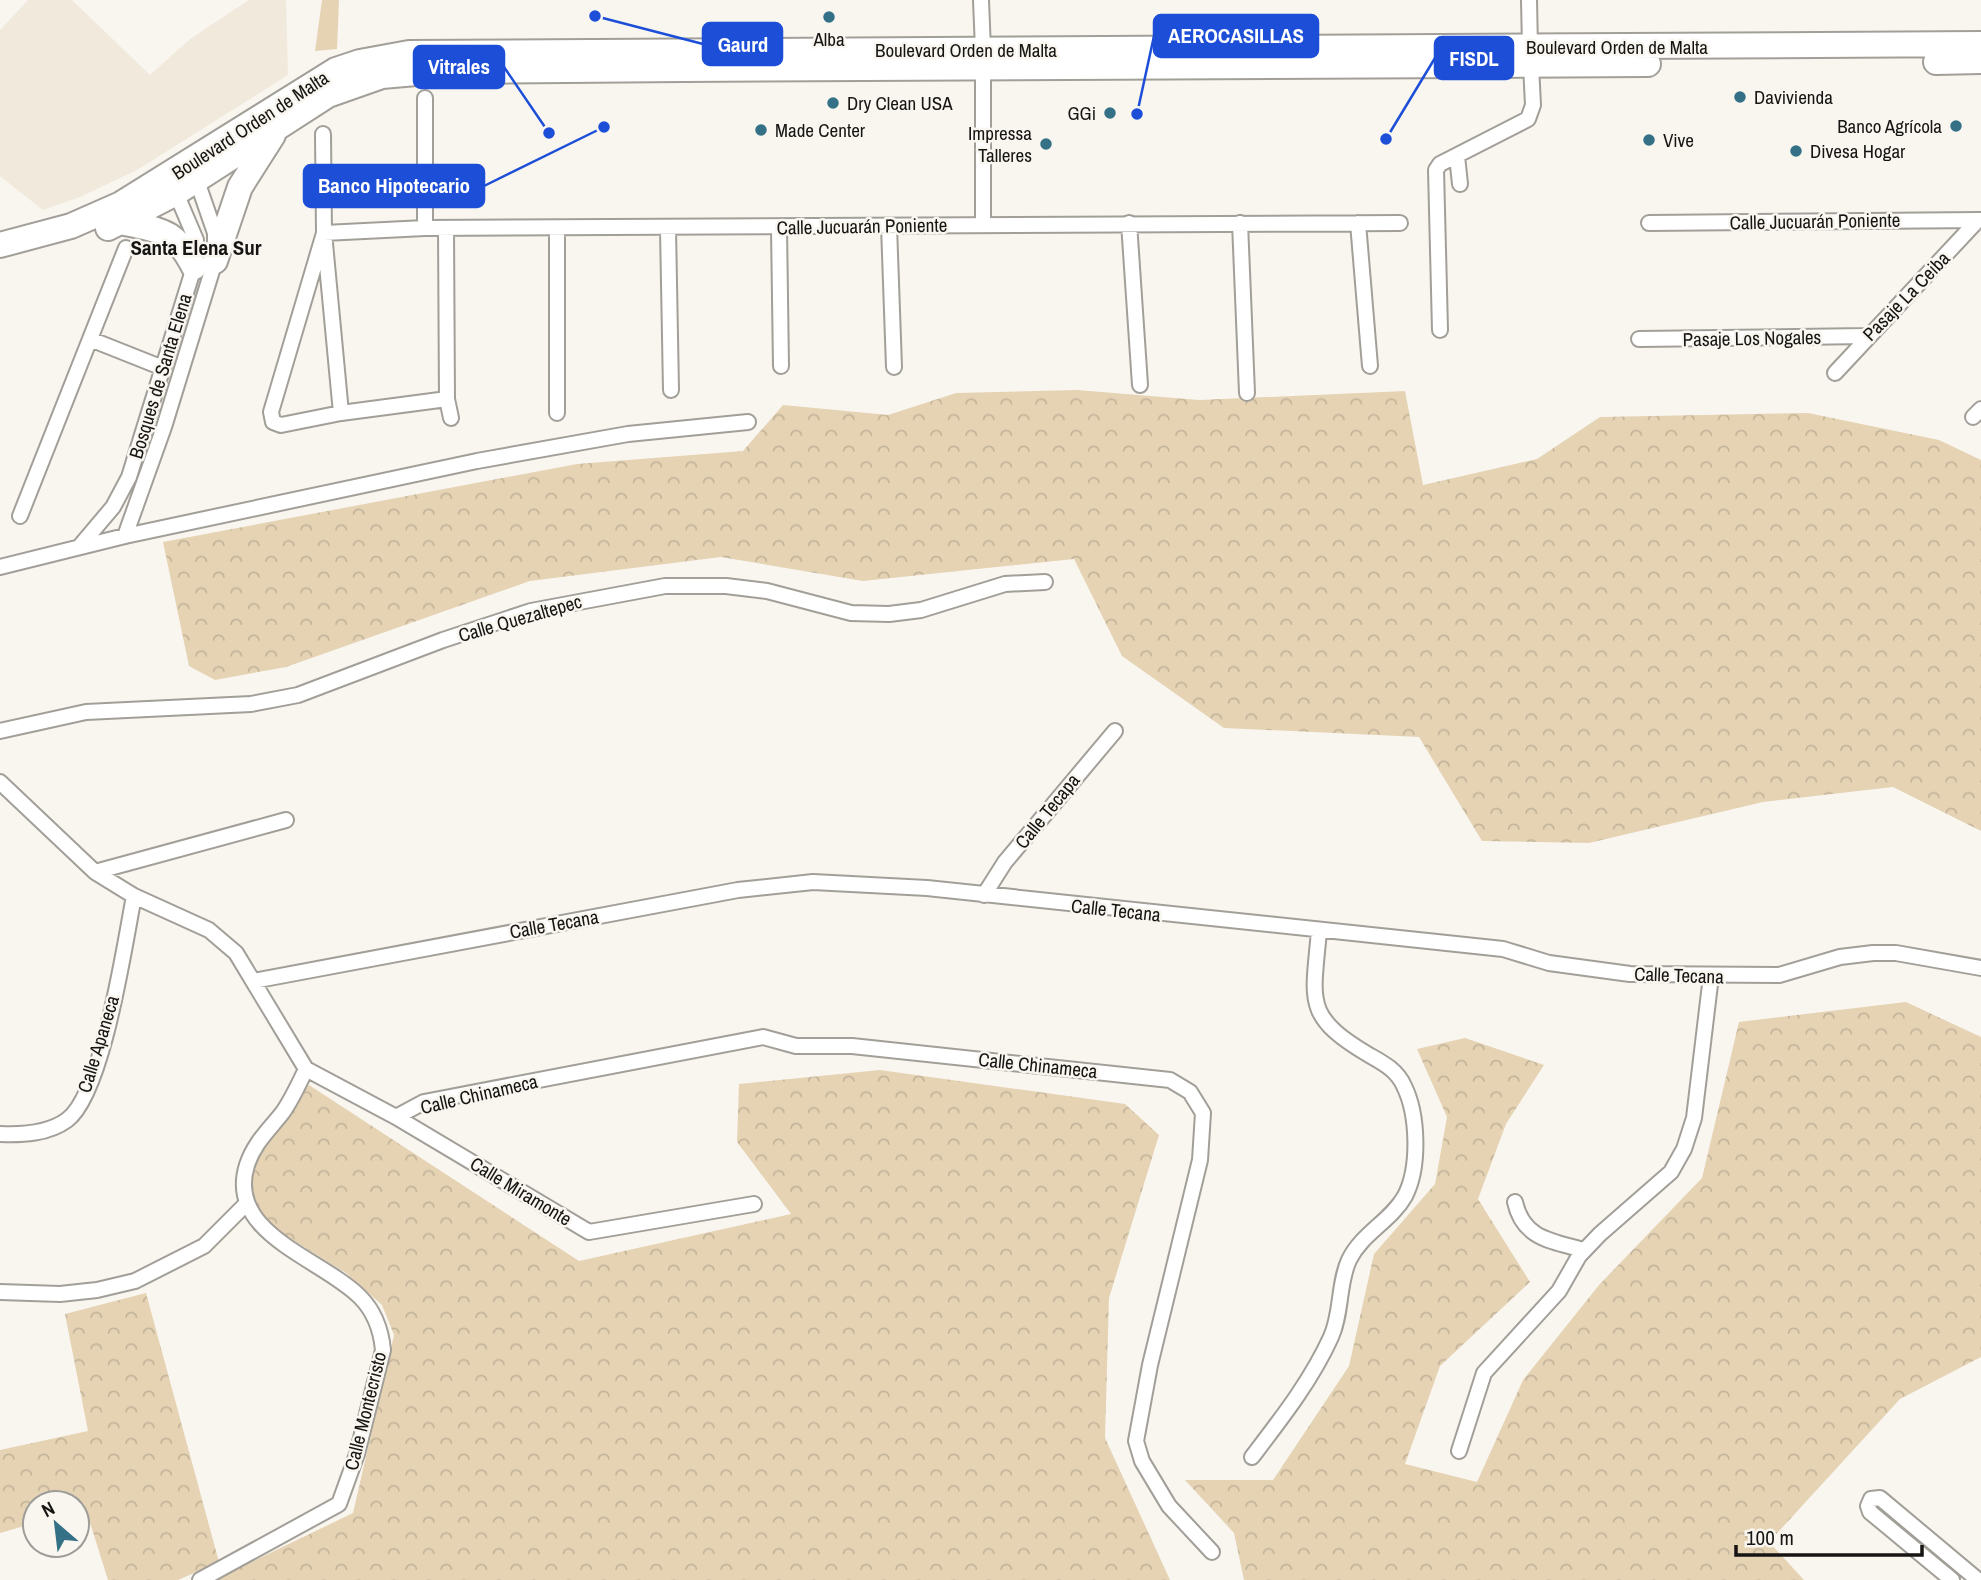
<svg xmlns="http://www.w3.org/2000/svg" width="1981" height="1580" font-family="'Archivo Narrow',sans-serif">
<style>
.built{fill:#f0e9dc}
.green{fill:#e5d3b4}
.forest{fill:url(#forest-crowns)}
.lines{fill:none;stroke-linecap:round;stroke-linejoin:round}
.street-casing{stroke:#a29f99;stroke-width:18}
.highway-casing{stroke:#a29f99;stroke-width:28}
.street{stroke:#fff;stroke-width:14}
.highway{stroke:#fff;stroke-width:24}
.poi-dot{fill:#347187;stroke:#f9f6f0;stroke-width:2.5}
.labels{text-anchor:middle;dominant-baseline:central;stroke-width:5;stroke-linejoin:round;paint-order:stroke}
.poi-label{font-size:19px;fill:#161513;stroke:#f9f6f0;text-anchor:start}
.street-label{font-size:19px;fill:#161513;stroke:#f9f6f0}
.neighbourhood-label{font-size:21px;font-weight:bold;fill:#161513;stroke:#f9f6f0}
.leader{fill:none;stroke:#1d4ed8;stroke-width:2.5}
.callout-dot{fill:#1d4ed8;stroke:#f9f6f0;stroke-width:2.5}
.callout{fill:#1d4ed8;stroke:#1d4ed8;stroke-width:2.5}
.callout-label{font-size:21px;text-anchor:middle;font-weight:bold;fill:#fff}
</style>
<defs>
<pattern id="forest-crowns" width="20" height="18" patternUnits="userSpaceOnUse" patternTransform="scale(1.75)"><rect width="20" height="18" fill="#e5d3b4"/><path d="M2 6a3 3 0 1 1 6 0M12 15a3 3 0 1 1 6 0" fill="none" stroke="#c4b49a"/></pattern>
</defs>
<rect width="100%" height="100%" fill="#f9f6f0"/>
<path class="built" d="M 28,0 L 72,0 L 150,75 L 190,39 L 249,0 L 286,0 L 288,75 L 137,170 L 80,197 L 43,210 L 0,176 L 0,30 Z"/>
<path class="green" d="M 322,0 L 339,0 L 337,49 L 315,51 Z"/>
<path class="forest" d="M 1077,390 L 1199,400 L 1405,391 L 1423,485 L 1537,459 L 1600,417 L 1808,413 L 1939,440 L 1981,460 L 1981,831 L 1893,787 L 1763,802 L 1589,843 L 1482,841 L 1419,737 L 1224,728 L 1122,656 L 1074,559 L 863,581 L 721,557 L 530,581 L 286,667 L 215,680 L 189,666 L 163,542 L 577,464 L 743,451 L 783,405 L 888,415 L 956,393 Z
M 1906,1002 L 1981,1037 L 1981,1357 L 1900,1399 L 1769,1542 L 1804,1580 L 1244,1580 L 1234,1533 L 1185,1480 L 1273,1480 L 1349,1366 L 1374,1254 L 1435,1184 L 1447,1117 L 1417,1049 L 1465,1038 L 1544,1065 L 1506,1124 L 1478,1199 L 1530,1282 L 1440,1366 L 1405,1464 L 1477,1482 L 1523,1380 L 1599,1285 L 1702,1178 L 1739,1022 Z
M 880,1070 L 1125,1104 L 1159,1135 L 1109,1298 L 1105,1438 L 1170,1580 L 214,1580 L 353,1513 L 394,1335 L 382,1305 L 346,1273 L 267,1224 L 254,1203 L 250,1179 L 264,1145 L 309,1085 L 579,1261 L 791,1214 L 737,1142 L 739,1084 Z
M 146,1293 L 219,1562 L 178,1580 L 108,1580 L 86,1510 L 77,1512 L 77,1503 L 35,1503 L 35,1523 L 0,1533 L 0,1450 L 88,1431 L 65,1314 Z"/>
<g class="lines">
<g class="street-casing">
<path id="street" d="M 981,0 L 983,50
M 1529,0 L 1530,47
M 983,67 L 983,223
M 323,134 L 324,233 L 341,413
M 1457,156 L 1460,184
M 1129,223 L 1140,385
M 1240,223 L 1247,393
M 1358,223 L 1370,366
M 1649,223 L 1981,220
M 889,226 L 894,367
M 425,228 L 425,98
M 779,228 L 781,366
M 446,229 L 447,399 L 451,418
M 668,229 L 671,390
M 557,230 L 557,413
M 324,233 L 425,228 L 1400,223
M 324,233 L 271,412 L 273,422 L 281,425 L 341,413 L 447,399
M 1440,330 L 1436,170 L 1440,164 L 1528,119 L 1533,105 L 1531,65
M 90,339 L 126,248
M 1639,339 L 1866,336
M 1835,373 L 1978,220
M 1973,417 L 1981,409
M 20,516 L 90,339 L 163,368
M 125,536 L 164,427 L 215,261 L 215,233 L 197,181
M 80,546 L 113,507 L 129,477 L 194,267 L 196,240 L 176,193
M 0,567 L 125,536 L 477,461 L 628,434 L 748,422
M 0,731 L 86,712 L 251,704 L 298,695 L 443,640 L 531,611 L 665,586 L 726,586 L 767,591 L 851,613 L 889,614 L 921,610 L 1005,584 L 1045,582
M 0,782 L 95,872 L 134,896 L 209,930 L 236,953 L 306,1069 L 396,1117 L 589,1232 L 754,1204
M 95,872 L 286,820
M 984,895 L 1005,862 L 1115,731
M 253,981 L 738,890 L 813,882 L 927,888 L 1503,949 L 1549,963 L 1630,974 L 1779,975 L 1840,957 L 1873,953 L 1896,953 L 1981,968
M 396,1117 L 424,1102 L 763,1037 L 796,1046 L 852,1046 L 1170,1080 L 1190,1092 L 1203,1113 L 1200,1160 L 1150,1365 L 1136,1441 L 1142,1461 L 1169,1506 L 1212,1552
M 0,1134 C 22,1135 48,1134 67,1120 C 103,1094 125,942 134,896
M 1515,1202 C 1523,1239 1552,1241 1584,1250
M 0,1292 L 60,1294 L 97,1290 L 135,1281 L 204,1246 L 247,1203
M 1459,1451 L 1484,1373 L 1559,1291 L 1579,1256 L 1600,1234 L 1671,1172 L 1684,1149 L 1694,1118 L 1711,976
M 1252,1457 C 1281,1419 1311,1381 1331,1337 C 1342,1313 1338,1284 1349,1260 C 1362,1233 1391,1221 1405,1196 C 1420,1167 1418,1114 1404,1086 C 1397,1070 1383,1063 1369,1055 C 1303,1016 1313,1001 1319,931
M 200,1580 L 339,1504 L 357,1454 L 383,1350 C 381,1329 375,1312 360,1297 C 323,1259 225,1234 247,1165 C 254,1143 269,1130 283,1112 C 292,1099 299,1084 306,1069
M 1952,1580 L 1870,1512 L 1868,1506 L 1871,1499 L 1880,1498 L 1978,1580"/>
</g>
<g class="highway-casing">
<path id="highway" d="M 1936,62 L 1981,61
M 121,222 C 161,231 174,228 194,267
M 108,228 L 176,193 L 328,95 L 382,76 L 439,71 L 683,69 L 1648,64
M 0,245 L 71,226 L 121,204 L 336,70 L 360,62 L 409,53 L 1981,44
M 215,261 L 240,187 L 273,135"/>
</g>
<use href="#street" class="street"/>
<use href="#highway" class="highway"/>
</g>
<g class="poi-dot">
<circle cx="829" cy="17" r="7"/>
<circle cx="1740" cy="97" r="7"/>
<circle cx="833" cy="103" r="7"/>
<circle cx="1110" cy="113" r="7"/>
<circle cx="1956" cy="126" r="7"/>
<circle cx="761" cy="130" r="7"/>
<circle cx="1649" cy="140" r="7"/>
<circle cx="1046" cy="144" r="7"/>
<circle cx="1796" cy="151" r="7"/>
</g>
<g class="labels">
<g class="poi-label">
<text x="829" y="39" text-anchor="middle">Alba</text>
<text x="1754" y="97">Davivienda</text>
<text x="847" y="103">Dry Clean USA</text>
<text x="1096" y="113" text-anchor="end">GGi</text>
<text x="1942" y="126" text-anchor="end">Banco Agrícola</text>
<text x="775" y="130">Made Center</text>
<text x="1032" y="133" text-anchor="end">Impressa<tspan x="1032" dy="22">Talleres</tspan></text>
<text x="1663" y="140">Vive</text>
<text x="1810" y="151">Divesa Hogar</text>
</g>
<g class="street-label">
<text x="1617" y="47">Boulevard Orden de Malta</text>
<text x="966" y="50">Boulevard Orden de Malta</text>
<text transform="translate(250 125) rotate(-33)">Boulevard Orden de Malta</text>
<text transform="translate(1815 221) rotate(-1)">Calle Jucuarán Poniente</text>
<text transform="translate(862 226) rotate(-1)">Calle Jucuarán Poniente</text>
<text transform="translate(1906 296) rotate(-46)">Pasaje La Ceiba</text>
<text transform="translate(1752 338) rotate(-1)">Pasaje Los Nogales</text>
<text transform="translate(160 376) rotate(-73)">Bosques de Santa Elena</text>
<text transform="translate(520 618) rotate(-16)">Calle Quezaltepec</text>
<text transform="translate(1047 811) rotate(-51)">Calle Tecapa</text>
<text transform="translate(1116 910) rotate(6)">Calle Tecana</text>
<text transform="translate(554 924) rotate(-10)">Calle Tecana</text>
<text transform="translate(1679 975) rotate(2)">Calle Tecana</text>
<text transform="translate(98 1044) rotate(-73)">Calle Apaneca</text>
<text transform="translate(1038 1065) rotate(6)">Calle Chinameca</text>
<text transform="translate(479 1094) rotate(-13)">Calle Chinameca</text>
<text transform="translate(521 1191) rotate(31)">Calle Miramonte</text>
<text transform="translate(365 1411) rotate(-76)">Calle Montecristo</text>
</g>
<g class="neighbourhood-label">
<text x="196" y="247">Santa Elena Sur</text>
</g>
</g>
<path class="leader" d="M1137 114L1154 36M595 16L703 44M1386 139L1435 58M549 133L504 67M604 127L484 186"/>
<g class="callout-dot">
<circle cx="1137" cy="114" r="7"/>
<circle cx="595" cy="16" r="7"/>
<circle cx="1386" cy="139" r="7"/>
<circle cx="549" cy="133" r="7"/>
<circle cx="604" cy="127" r="7"/>
</g>
<g class="callout">
<rect x="1154" y="15" width="164" height="42" rx="7"/>
<rect x="703" y="23" width="79" height="42" rx="7"/>
<rect x="1435" y="37" width="78" height="42" rx="7"/>
<rect x="414" y="46" width="90" height="42" rx="7"/>
<rect x="304" y="165" width="180" height="42" rx="7"/>
</g>
<g class="callout-label">
<text x="1236" y="43">AEROCASILLAS</text>
<text x="743" y="52">Gaurd</text>
<text x="1474" y="66">FISDL</text>
<text x="459" y="74">Vitrales</text>
<text x="394" y="193">Banco Hipotecario</text>
</g>
<g transform="translate(56 1524) rotate(332)"><circle r="33" fill="#f9f6f0" stroke="#9e9c98" stroke-width="2"/>
<path d="M0-5L12 26L0 18L-12 26Z" fill="#347187"/>
<text y="-10" font-size="19" font-weight="bold" text-anchor="middle" fill="#161513">N</text>
</g>
<path d="M1736 1545v10h186v-10" fill="none" stroke="#161513" stroke-width="3.5"/>
<text x="1746" y="1545" font-size="21" fill="#161513" stroke="#f9f6f0" stroke-width="5" paint-order="stroke">100 m</text>
</svg>
